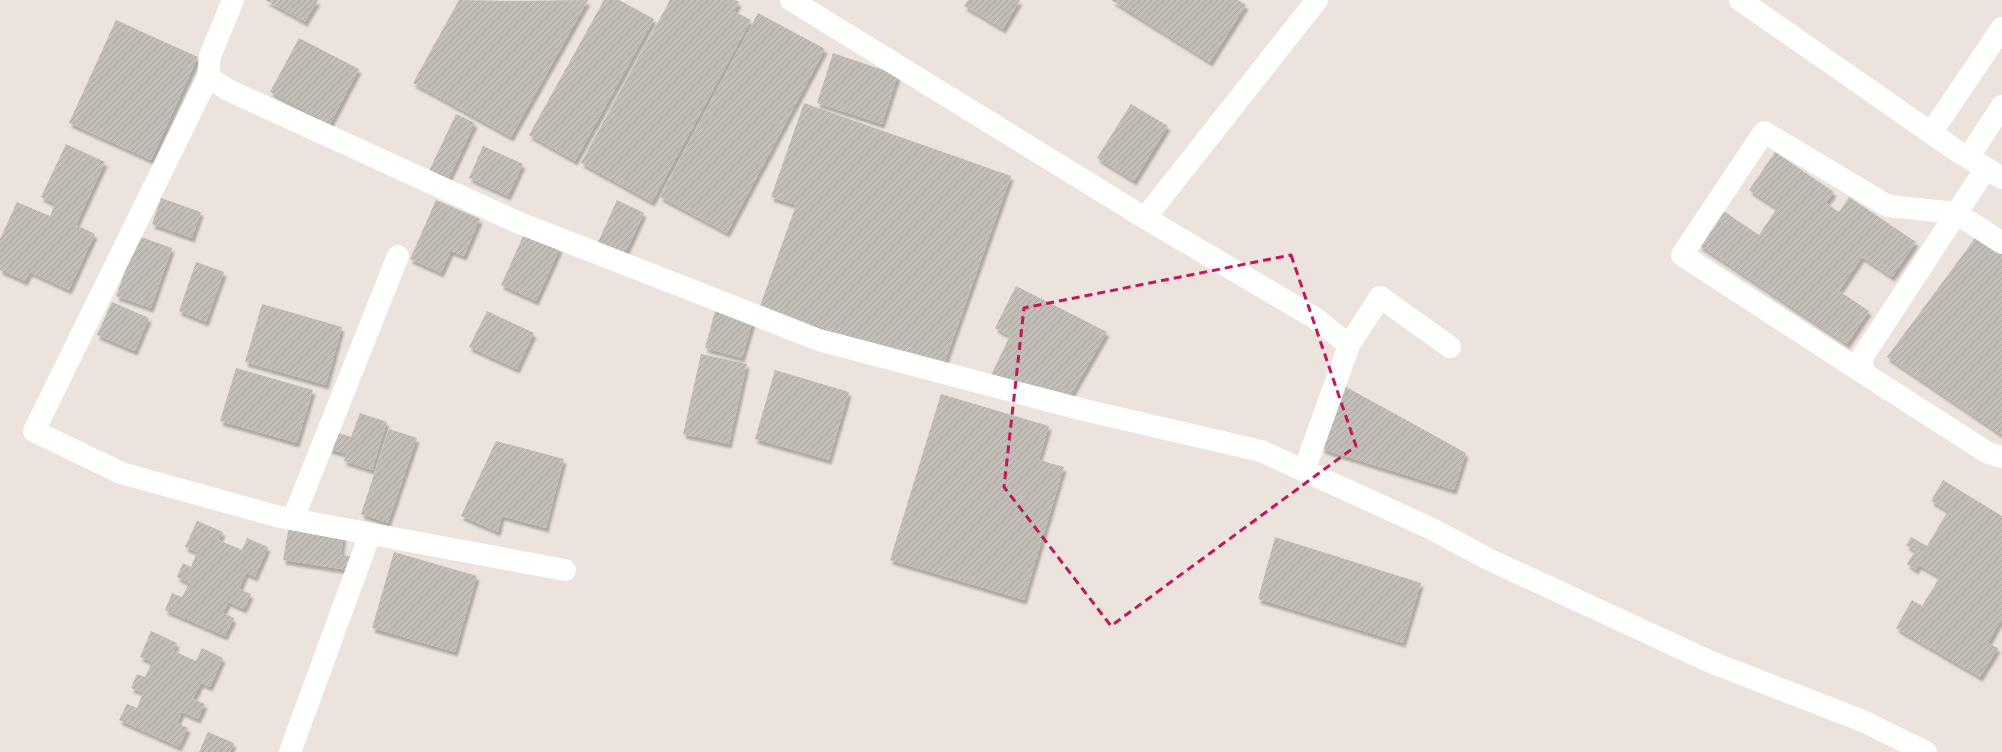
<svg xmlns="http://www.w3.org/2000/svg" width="2002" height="752" font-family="'Varela Round',sans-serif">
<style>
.building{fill:url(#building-hatch);filter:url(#shadow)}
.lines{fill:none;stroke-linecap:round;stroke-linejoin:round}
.minor{stroke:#fff;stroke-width:22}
.marked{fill:none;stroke:#c2185b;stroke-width:3;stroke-dasharray:8 5;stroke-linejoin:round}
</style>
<defs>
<pattern id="building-hatch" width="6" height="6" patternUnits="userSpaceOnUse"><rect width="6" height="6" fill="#c4beb8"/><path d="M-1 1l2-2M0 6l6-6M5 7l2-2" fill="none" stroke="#a9a39e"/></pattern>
<filter id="shadow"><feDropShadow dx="2.5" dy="4.5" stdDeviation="1" flood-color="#0004"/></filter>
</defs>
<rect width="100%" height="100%" fill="#ebe3dc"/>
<path class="building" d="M 265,0 L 318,0 L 305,22 Z
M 459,0 L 512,1 L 588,0 L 511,137 L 413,83 Z
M 604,0 L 619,0 L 654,19 L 575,161 L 529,135 Z
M 670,0 L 735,0 L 739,2 L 734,11 L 751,20 L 652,202 L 581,163 Z
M 968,0 L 1020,0 L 1003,29 L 964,6 Z
M 1111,0 L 1238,0 L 1246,5 L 1210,62 Z
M 758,13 L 825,49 L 727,233 L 660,197 Z
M 116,20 L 198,57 L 151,160 L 69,123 Z
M 299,38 L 359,69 L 330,124 L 270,92 Z
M 833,53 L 898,75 L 882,124 L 817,103 Z
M 804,103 L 1011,176 L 942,370 L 760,306 L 796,205 L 771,197 Z
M 1131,104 L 1168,126 L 1134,181 L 1097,158 Z
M 456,114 L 475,123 L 447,182 L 428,173 Z
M 66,144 L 105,162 L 76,225 L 95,234 L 69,290 L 30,272 L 25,281 L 0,270 L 0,239 L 17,202 L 50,216 L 55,204 L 41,197 Z
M 483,146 L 523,164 L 508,196 L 469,178 Z
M 1775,152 L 1834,192 L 1826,203 L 1839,212 L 1849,197 L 1916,242 L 1892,277 L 1862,257 L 1839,291 L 1869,311 L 1847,344 L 1699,245 L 1722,210 L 1759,235 L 1777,208 L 1749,190 Z
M 161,198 L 201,212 L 192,238 L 152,224 Z
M 436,200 L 480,219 L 464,256 L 451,251 L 441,273 L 410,259 Z
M 617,200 L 644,213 L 621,262 L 595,249 Z
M 525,232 L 560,248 L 536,301 L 501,285 Z
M 138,236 L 172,248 L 151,308 L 116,296 Z
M 1976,237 L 2002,254 L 2002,435 L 1887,357 Z
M 196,262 L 224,272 L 206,322 L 179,311 Z
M 1016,286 L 1107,332 L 1069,398 L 989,379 L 1010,336 L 995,328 Z
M 112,302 L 149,318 L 135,351 L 97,335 Z
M 262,304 L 342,327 L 326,385 L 245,362 Z
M 487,311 L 534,333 L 517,369 L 469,347 Z
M 715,311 L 753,321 L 742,358 L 705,348 Z
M 701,354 L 747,364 L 729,444 L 683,434 Z
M 236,368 L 313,390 L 297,443 L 220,421 Z
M 775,370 L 849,392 L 829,460 L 755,439 Z
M 1341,384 L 1466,453 L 1454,490 L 1322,449 Z
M 941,394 L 1049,426 L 1039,460 L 1064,467 L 1024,600 L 890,560 Z
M 360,413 L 387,422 L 372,470 L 344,461 L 346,454 L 329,449 L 335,432 L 351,437 Z
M 389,429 L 417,438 L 388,523 L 361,514 Z
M 496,441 L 564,459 L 546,528 L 502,516 L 498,532 L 461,516 Z
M 1943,480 L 2002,516 L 2002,623 L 2000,621 L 1988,643 L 1998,648 L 1980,677 L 1896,628 L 1912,600 L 1922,606 L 1940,577 L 1919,565 L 1916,570 L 1907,564 L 1915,551 L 1906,545 L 1911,537 L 1927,546 L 1948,511 L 1931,501 Z
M 197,521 L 223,532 L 219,540 L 242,550 L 247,538 L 268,547 L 255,577 L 246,573 L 239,589 L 251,594 L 244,609 L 228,602 L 223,613 L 234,618 L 225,636 L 165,610 L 172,593 L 182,597 L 189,583 L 177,577 L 183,563 L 191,567 L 197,552 L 185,547 Z
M 289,526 L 344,534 L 341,555 L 356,557 L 354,571 L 283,560 Z
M 1275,537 L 1421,583 L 1403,643 L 1258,599 Z
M 394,552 L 477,576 L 455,652 L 372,628 Z
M 151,631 L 177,643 L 174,651 L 196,661 L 202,648 L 223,658 L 210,687 L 201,683 L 193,699 L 205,704 L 198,719 L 182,712 L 177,723 L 188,728 L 179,747 L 119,720 L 127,704 L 137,708 L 143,693 L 131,688 L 137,674 L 145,677 L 152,662 L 140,657 Z
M 208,732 L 234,743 L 230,752 L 199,752 Z"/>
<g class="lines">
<path class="minor" d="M 233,0 L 210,56 L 208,77 L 228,90 L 517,222 L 819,340 L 1080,409 L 1261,451 L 1430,528 L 1490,560 L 1713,663 L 1863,721 L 1926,752
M 791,0 L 1145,218 L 1317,0
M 1740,0 L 1957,151 L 2002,178
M 208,77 L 34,431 L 121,473 L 280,517 L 565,570
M 1931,133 L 2002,28
M 1968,158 L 2002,106
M 1986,168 L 1863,356 L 1862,367 L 1868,376 L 1988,453 L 2002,457
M 1145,218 L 1315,318 L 1349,345 L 1304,471
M 1349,345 L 1380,297 L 1450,347
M 1868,376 L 1682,255 L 1764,132 L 1888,206 L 1956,213 L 2002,243
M 293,519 L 398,256
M 290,752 L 370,534"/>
</g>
<path class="marked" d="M 1291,255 L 1356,446 L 1111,626 L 1004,487 L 1024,308 Z"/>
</svg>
